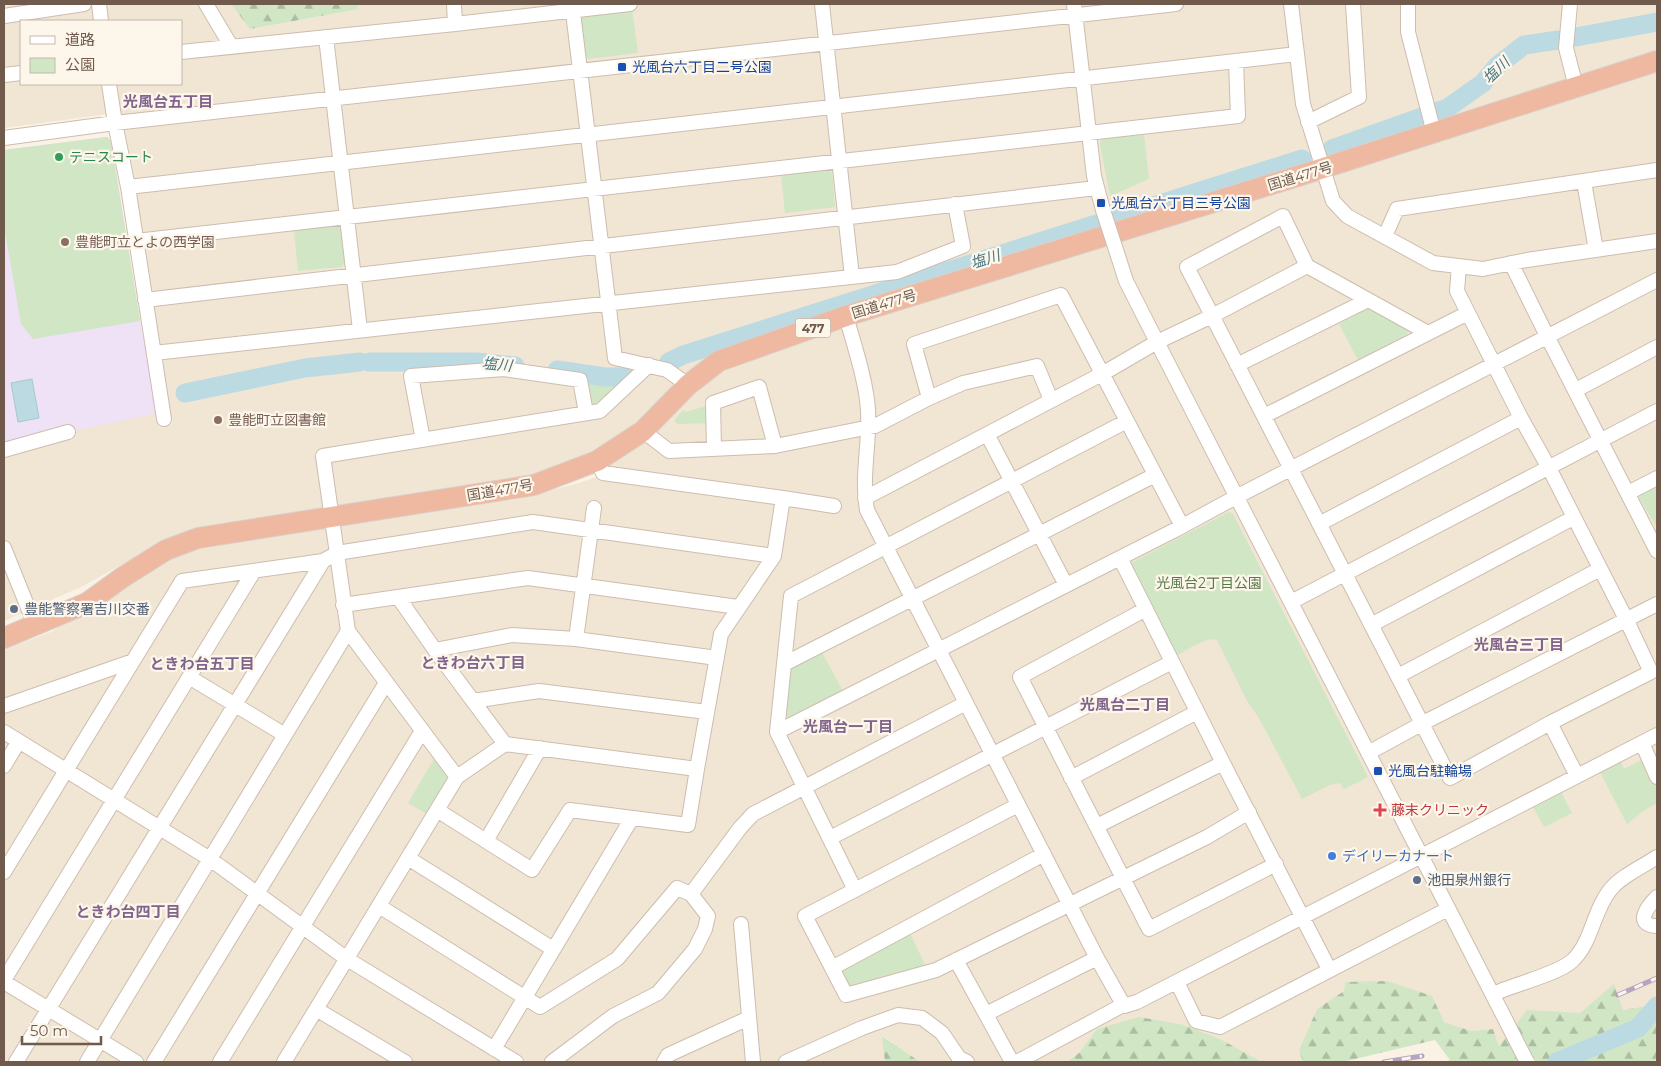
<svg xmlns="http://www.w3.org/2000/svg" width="1661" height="1066" font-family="Montserrat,'Noto Sans JP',sans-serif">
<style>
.residential{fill:#f1e5d3;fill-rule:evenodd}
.education{fill:#efe1f6}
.forest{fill:url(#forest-firs)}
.park{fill:#d0e6c4}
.water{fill:#bbdae2;stroke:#a2c9d2}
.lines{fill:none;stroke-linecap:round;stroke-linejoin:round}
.river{stroke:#bbdae2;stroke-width:19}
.minor-casing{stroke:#cdbdaf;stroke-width:16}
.highway-casing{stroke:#d7d1cd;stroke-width:22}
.minor{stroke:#fff;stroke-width:14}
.highway{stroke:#efb8a0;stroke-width:20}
.rail-casing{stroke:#b5a4c2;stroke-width:5}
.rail{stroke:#fdf6ea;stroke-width:3;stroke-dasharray:9;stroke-linecap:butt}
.minor-bridge-casing{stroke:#cdbdaf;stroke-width:16;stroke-linecap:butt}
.minor-bridge{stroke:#fff;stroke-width:14}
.transit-dot{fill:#1a4fb4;stroke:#fdf6ea;stroke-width:2}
.leisure-dot{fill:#2e9e5b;stroke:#fdf6ea;stroke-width:2}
.education-dot{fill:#8d6e63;stroke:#fdf6ea;stroke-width:2}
.service-dot{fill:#5c6f8a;stroke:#fdf6ea;stroke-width:2}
.health-dot{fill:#e0444e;stroke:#fdf6ea;stroke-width:2}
.shop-dot{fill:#3f7fe0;stroke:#fdf6ea;stroke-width:2}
.labels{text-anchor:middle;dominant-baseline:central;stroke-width:4.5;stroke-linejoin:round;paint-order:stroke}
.shield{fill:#fdf6ea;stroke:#9a897b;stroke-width:1}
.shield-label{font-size:12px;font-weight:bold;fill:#705a4c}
.transit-label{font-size:14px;fill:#164399;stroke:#fdf6ea;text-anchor:start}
.leisure-label{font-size:14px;fill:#27864d;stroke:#fdf6ea;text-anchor:start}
.street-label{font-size:14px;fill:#705a4c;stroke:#fdf6ea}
.education-label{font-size:14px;fill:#785e54;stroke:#fdf6ea;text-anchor:start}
.park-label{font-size:14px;fill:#557a48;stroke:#fdf6ea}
.service-label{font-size:14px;fill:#4e5e75;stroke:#fdf6ea;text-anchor:start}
.health-label{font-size:14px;fill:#be3a42;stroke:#fdf6ea;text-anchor:start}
.shop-label{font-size:14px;fill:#366cbe;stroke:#fdf6ea;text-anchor:start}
.water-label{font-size:15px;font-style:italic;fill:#487682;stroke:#fdf6ea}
.neighbourhood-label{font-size:15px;font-weight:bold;fill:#80648c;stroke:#fdf6ea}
</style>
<defs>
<pattern id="forest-firs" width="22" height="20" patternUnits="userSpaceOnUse" patternTransform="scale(1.25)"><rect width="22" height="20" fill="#d0e6c4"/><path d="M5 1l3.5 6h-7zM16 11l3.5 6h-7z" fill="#adbda1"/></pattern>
</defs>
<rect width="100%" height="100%" fill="#faf2e4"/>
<path class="residential" d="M 4,4 L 231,4 L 250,29 L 359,9 L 357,4 L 1657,4 L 1657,1004 L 1623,1010 L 1614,985 L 1580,1013 L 1499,1046 L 1493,1029 L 1471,1031 L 1444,1022 L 1345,982 L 1344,991 L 1317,1009 L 1299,1050 L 1303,1062 L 1262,1062 L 1220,1039 L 1184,1025 L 1097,1029 L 1079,1053 L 1067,1062 L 920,1062 L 883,1036 L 885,1062 L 4,1062 L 4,650 L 51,632 L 163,562 L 200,547 L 344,523 L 510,500 L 576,484 L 615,471 L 597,451 L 542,474 L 323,509 L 231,522 L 191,529 L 161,543 L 83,586 L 4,621 L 4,150 L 107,137 L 111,141 L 140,321 L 159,427 L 172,424 L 130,174 L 122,112 L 4,128 ZM 21,21 L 181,21 L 181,84 L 21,84 ZM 787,510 L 781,558 L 745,606 L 772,544 Z"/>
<path class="education" d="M 107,137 L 111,141 L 140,321 L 157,413 L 4,446 L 4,150 Z"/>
<path class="forest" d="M 231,4 L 357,4 L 359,9 L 250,29 Z
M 1387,981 L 1432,996 L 1444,1022 L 1471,1031 L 1493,1029 L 1499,1046 L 1527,1010 L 1580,1013 L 1614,984 L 1623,1010 L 1657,1004 L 1657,1062 L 1445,1062 L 1450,1060 L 1435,1040 L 1342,1062 L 1303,1062 L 1299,1050 L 1317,1009 L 1344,991 L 1345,982 Z
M 1139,1017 L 1184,1025 L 1220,1039 L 1262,1062 L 1067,1062 L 1079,1053 L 1097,1029 Z
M 882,1036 L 920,1062 L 885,1062 Z"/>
<path class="park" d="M 632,9 L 638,53 L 588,59 L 586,56 L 580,18 L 582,16 Z
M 1144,135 L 1149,179 L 1110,196 L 1100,145 L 1101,138 Z
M 107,137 L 111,141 L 140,321 L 33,339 L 21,324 L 4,226 L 4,150 Z
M 828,170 L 832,173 L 835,207 L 785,213 L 781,174 Z
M 338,226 L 341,229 L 345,261 L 342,267 L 298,271 L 294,230 Z
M 1371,307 L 1409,328 L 1407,334 L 1358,360 L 1339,324 Z
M 586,375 L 623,379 L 625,381 L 595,406 L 590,404 Z
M 709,405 L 709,423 L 678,424 L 674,421 L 683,410 L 686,412 Z
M 1657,482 L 1657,528 L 1639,497 L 1640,491 Z
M 1229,512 L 1233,514 L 1368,777 L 1344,789 L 1340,783 L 1330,785 L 1302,799 L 1259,718 L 1247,701 L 1217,640 C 1207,636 1185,651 1175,657 L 1129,564 Z
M 821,651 L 843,691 L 791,718 L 787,717 L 785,714 L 789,667 Z
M 434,759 L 447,777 L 447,781 L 427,814 L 408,803 Z
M 1643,759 L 1657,787 L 1657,803 L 1643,811 L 1627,824 L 1600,772 L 1621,762 L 1624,769 Z
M 1561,792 L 1572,813 L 1544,827 L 1533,807 Z
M 909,931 L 925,965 L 849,986 L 841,972 L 842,967 Z"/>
<path class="water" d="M 32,379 L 39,418 L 18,422 L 11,383 Z"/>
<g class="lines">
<path class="river" d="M 1576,37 L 1657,22
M 1438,111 L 1446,109 L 1483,83 L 1497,66 L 1524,45 L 1558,40
M 1332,149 L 1422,117
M 369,362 L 476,362 L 515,366
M 669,362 L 683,355 L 1302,159
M 557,370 L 605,377 L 625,377
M 185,393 L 305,368 L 360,362
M 1557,1062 L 1638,1028 L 1657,1006"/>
<g class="minor-casing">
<path id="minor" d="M 99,4 L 101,21
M 206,4 L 231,46
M 454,4 L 455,24
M 572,4 L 615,358 L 667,370 L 688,385
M 822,4 L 852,277
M 1074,4 L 1094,176 L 1103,210
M 1291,4 L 1303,104 L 1333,201 L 1347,216 L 1433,263 L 1483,269 L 1527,260 L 1657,241
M 1408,4 L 1408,32 L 1434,133
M 1570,4 L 1566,48 L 1576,87
M 4,16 L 84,4
M 326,37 L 360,330
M 181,52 L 455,24 L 630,4
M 4,75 L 21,73
M 109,84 L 115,123 L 128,187 L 164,419
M 1308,122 L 1359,97 L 1353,4
M 4,138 L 115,123 L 1176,4
M 1584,182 L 1596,250
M 128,187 L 1297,54
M 1385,236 L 1397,209 L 1657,170
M 136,241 L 1238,116 L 1236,61
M 1118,256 L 1126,281 L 1157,342 L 1501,1011
M 1511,263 L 1547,336 L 1657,551
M 145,300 L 1096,188
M 846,316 C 854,345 866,380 868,410 C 870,444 861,476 867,510 L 1097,958 L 1124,1006 L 1137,1002 L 1657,735
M 1428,333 L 1307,266 L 1283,216 L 1187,267 L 1450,778 L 1550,723 L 1651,672 L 1626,619 L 1549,468 L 1521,418 L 1457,291 L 1459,266
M 154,353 L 897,272 L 963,246 L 955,204
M 1237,365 L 1368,300
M 1576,390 L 1657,347
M 929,398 L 914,344 L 1061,295 L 1182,526
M 1264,416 L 1468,313
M 643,431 L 669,451 L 775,446 L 875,426 L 929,398 L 963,383 L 1037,366 L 1051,400
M 987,434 L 1066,585
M 423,440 L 411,376 L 504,369 L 580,380 L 586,413
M 714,448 L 713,403 L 759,387 L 775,446
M 4,450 L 68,432
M 1628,493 L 1657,478
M 783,498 L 834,506
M 865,498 L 1102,374 L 1157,342 L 1212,316 L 1307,266
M 594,508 L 576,639 L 717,658
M 1319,524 L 1521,418
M 4,548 L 35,625
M 1120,558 L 1223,763 L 1329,969
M 398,597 L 435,650 L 505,744
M 1291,602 L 1657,411
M 343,605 L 528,578 L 738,607
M 1146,609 L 1020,677 L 1149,929 L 1276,864
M 1371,625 L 1573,518
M 435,650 L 512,635 L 576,639
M 784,664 L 1155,475
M 1398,676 L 1600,569
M 189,677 L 285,735
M 473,701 L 539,691 L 707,712
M 4,706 L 133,661
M 1550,723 L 1577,776
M 4,732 L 210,859 L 347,959 L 516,1062
M 777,732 L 1177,529 L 1236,497 L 1657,280
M 1642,743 L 1657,777
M 1368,753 L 1423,723 L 1657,604
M 4,766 L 19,741
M 457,777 L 348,631 L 323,456 L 600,411 L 649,365
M 1071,778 L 1197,712
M 1018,805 L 805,916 L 846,995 L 936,970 L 1207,837 L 1249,812
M 437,810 L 532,870 L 570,810 L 688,825 L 697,769
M 1097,826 L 1223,763
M 830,838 L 1172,662
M 486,841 L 540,748
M 408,858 L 553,949
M 4,872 L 182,581 L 323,561 L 337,553 L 533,522 L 774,556
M 855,890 L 777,732 L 791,596 L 1127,421
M 1657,897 C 1648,906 1633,925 1657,926
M 379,906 L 540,1007 L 617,959 L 677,888 L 691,894 L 740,828 L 753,814 L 966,703
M 741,924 L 753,1062
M 956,960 L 1012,1062
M 832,968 L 1044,854
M 4,980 L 254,571
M 4,982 L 136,1062
M 1177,982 L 1196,1021 L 1220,1027 L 1448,909
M 1493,994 C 1512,985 1558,974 1572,961 C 1592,943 1593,911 1610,890 C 1621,876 1642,867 1657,857
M 316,1009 L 405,1062
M 986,1014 L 1097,958
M 494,1049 L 632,818
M 16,1062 L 323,561
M 87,1062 L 348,631
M 154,1062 L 386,683
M 220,1062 L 422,731
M 284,1062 L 457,777 L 505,744 L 697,769 L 721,634 L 774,556 L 783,498 L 603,473 L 597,461
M 552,1062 L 613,1016 L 658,993 L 695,949 L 705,929 L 708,916 L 691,894
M 664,1062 L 668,1055 L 749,1018
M 786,1062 L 862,1028 L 898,1015 L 922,1018 L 942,1033 L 959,1058 L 967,1062
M 1017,1062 L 1123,1005"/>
</g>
<g class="highway-casing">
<path id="highway" d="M 4,638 L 87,603 L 123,577 L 166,550 L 198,538 L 534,485 L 597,461 L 643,431 L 688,385 L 719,361 L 846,316 L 1311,172 L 1657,61"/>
</g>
<use href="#minor" class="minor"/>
<use href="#highway" class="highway"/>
<g class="rail-casing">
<path id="rail" d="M 1618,995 L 1657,978
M 1384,1062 L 1422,1056"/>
</g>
<use href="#rail" class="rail"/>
<g class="minor-bridge-casing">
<path id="minor-bridge" d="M 1103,210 L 1118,256
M 1501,1011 L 1527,1062"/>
</g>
<use href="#minor-bridge" class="minor-bridge"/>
</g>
<g class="transit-dot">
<rect x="617" y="62" width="10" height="10" rx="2.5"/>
<rect x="1096" y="198" width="10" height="10" rx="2.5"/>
<rect x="1373" y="766" width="10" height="10" rx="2.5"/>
</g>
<circle class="leisure-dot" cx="59" cy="157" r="5"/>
<g class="education-dot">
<circle cx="65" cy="242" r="5"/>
<circle cx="218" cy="420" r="5"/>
</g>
<g class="service-dot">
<circle cx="14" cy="609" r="5"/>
<circle cx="1417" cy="880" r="5"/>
</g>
<path class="health-dot" d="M1377.5 802.5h5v5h5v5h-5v5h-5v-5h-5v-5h5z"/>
<circle class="shop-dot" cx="1332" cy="856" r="5"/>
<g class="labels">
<rect class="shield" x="795.5" y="318.5" width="35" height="19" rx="4"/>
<g class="shield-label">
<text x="813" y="328">477</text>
</g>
<g class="transit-label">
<text x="632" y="67">光風台六丁目二号公園</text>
<text x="1111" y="203">光風台六丁目三号公園</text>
<text x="1388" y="771">光風台駐輪場</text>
</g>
<g class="leisure-label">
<text x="69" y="157">テニスコート</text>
</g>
<g class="street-label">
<text transform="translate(1300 176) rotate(-17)">国道477号</text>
<text transform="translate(884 304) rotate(-17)">国道477号</text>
<text transform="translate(500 490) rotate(-10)">国道477号</text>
</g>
<g class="education-label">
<text x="75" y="242">豊能町立とよの西学園</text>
<text x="228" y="420">豊能町立図書館</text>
</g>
<g class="park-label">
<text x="1209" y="583">光風台2丁目公園</text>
</g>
<g class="service-label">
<text x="24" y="609">豊能警察署吉川交番</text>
<text x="1427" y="880">池田泉州銀行</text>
</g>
<g class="health-label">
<text x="1391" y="810">藤末クリニック</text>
</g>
<g class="shop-label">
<text x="1342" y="856">デイリーカナート</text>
</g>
<g class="water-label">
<text transform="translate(1496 70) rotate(-44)">塩川</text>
<text transform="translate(985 259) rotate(-18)">塩川</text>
<text transform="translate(497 364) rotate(6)">塩川</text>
</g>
<g class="neighbourhood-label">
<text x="168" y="101">光風台五丁目</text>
<text x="1519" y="644">光風台三丁目</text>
<text x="473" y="662">ときわ台六丁目</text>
<text x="202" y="663">ときわ台五丁目</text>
<text x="1125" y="704">光風台二丁目</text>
<text x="848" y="726">光風台一丁目</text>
<text x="128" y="911">ときわ台四丁目</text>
</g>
</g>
<rect width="1661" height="1066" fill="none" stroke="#705a4c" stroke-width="10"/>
<rect x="20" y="20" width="162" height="65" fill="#fdf6ea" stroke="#c5b8ab"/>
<rect x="30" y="36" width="25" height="8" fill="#ffffff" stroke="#c5b8ab"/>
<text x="65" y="45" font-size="15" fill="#705a4c">道路</text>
<rect x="30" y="58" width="25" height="15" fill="#d0e6c4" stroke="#c5b8ab"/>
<text x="65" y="70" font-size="15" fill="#705a4c">公園</text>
<path d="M22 1036v8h79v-8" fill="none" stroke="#705a4c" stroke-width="2.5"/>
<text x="30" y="1036" font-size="15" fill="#705a4c" stroke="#fdf6ea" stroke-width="4" paint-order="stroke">50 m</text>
</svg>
